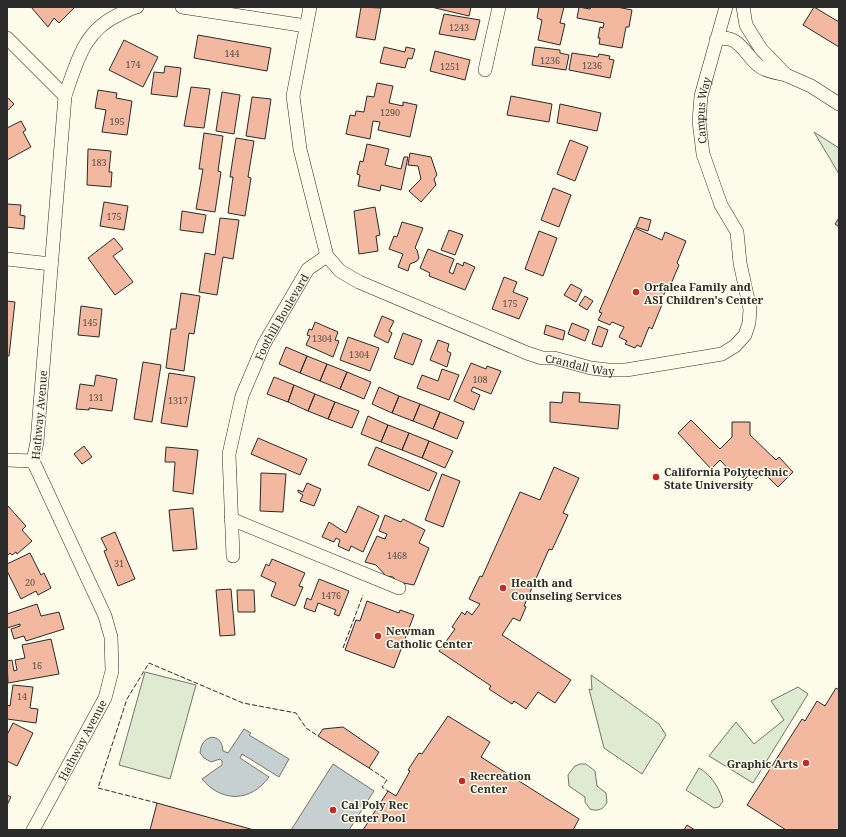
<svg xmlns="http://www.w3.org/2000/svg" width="846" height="837" font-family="'Noto Serif',serif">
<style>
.green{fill:#deebd1;stroke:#74746e}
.water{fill:#c7d0d0;stroke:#74746e}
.building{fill:#f2b8a0;stroke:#2b2b2b}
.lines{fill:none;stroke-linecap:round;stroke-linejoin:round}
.minor-casing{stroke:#2b2b2b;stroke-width:14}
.minor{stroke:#fdfbea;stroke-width:13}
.fence{stroke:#2b2b2b;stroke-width:1;stroke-dasharray:5 2;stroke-linecap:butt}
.poi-dot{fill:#c62828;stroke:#fdfbea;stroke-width:1.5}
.labels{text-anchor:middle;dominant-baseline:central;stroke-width:3;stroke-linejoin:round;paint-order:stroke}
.number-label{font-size:9px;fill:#5d4e48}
.street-label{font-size:11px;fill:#2b2b2b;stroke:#fdfbea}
.poi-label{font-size:11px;font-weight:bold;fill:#2b2b2b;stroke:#fdfbea;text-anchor:start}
</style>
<rect width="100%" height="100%" fill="#fdfbea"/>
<path class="green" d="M 814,132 L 839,148 L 839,174 Z
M 145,672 L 196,685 L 170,779 L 119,765 Z
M 591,675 L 659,724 L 666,735 L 642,774 L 604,748 L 589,689 L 592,690 Z
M 798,687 L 808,694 L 753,783 L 709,756 L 736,722 L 754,744 L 784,720 L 771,701 Z
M 580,764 L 586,764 L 595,771 L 597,786 L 606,793 L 607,802 C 604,809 598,812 590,809 L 585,802 L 585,797 L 569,786 L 568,775 L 575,766 Z
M 699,768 C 711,775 719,787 723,801 L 719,807 L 714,808 L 686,790 Z"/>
<path class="water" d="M 244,729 L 251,733 L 249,735 L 289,759 L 279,777 L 242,754 L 240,758 L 269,777 C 251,802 222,803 202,779 L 222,765 L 222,761 L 220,759 L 211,762 L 204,758 L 200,753 C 201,734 222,731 223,751 L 228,753 Z
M 333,764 L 374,791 L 349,830 L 291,830 Z"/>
<path class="building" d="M 31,7 L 74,7 L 74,8 L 59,23 L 54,18 L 48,27 Z
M 361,7 L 381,8 L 375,40 L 356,37 Z
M 431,7 L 471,7 L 469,16 Z
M 539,7 L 564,7 L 560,23 L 565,24 L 560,45 L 538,40 L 542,20 L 537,18 Z
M 579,7 L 590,9 L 591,7 L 617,7 L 632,10 L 629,27 L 626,27 L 622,48 L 599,44 L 600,38 L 598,38 L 600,27 L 603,28 L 604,23 L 577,18 Z
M 814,7 L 839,22 L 839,47 L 803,25 Z
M 444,14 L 480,20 L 475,40 L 439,34 Z
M 198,35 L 271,48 L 267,71 L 194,58 Z
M 124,40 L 158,57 L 143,87 L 109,70 Z
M 384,47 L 405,52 L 406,47 L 415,49 L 412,59 L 408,58 L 405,68 L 380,63 Z
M 535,47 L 560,50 L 560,53 L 569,55 L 566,70 L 532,65 Z
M 435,51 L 470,60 L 465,80 L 430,71 Z
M 572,53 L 598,57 L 599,54 L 610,56 L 609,59 L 614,60 L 610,78 L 569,70 Z
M 165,66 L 181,68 L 177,97 L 151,94 L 154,72 L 164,73 Z
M 377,83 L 393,86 L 389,103 L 403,106 L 403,102 L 417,105 L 410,137 L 378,130 L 380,122 L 373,121 L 370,139 L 346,134 L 350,115 L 355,116 L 356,111 L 364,112 L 367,96 L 374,97 Z
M 191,87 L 210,89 L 204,128 L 184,126 Z
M 98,90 L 117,93 L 116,98 L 132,101 L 127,135 L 102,132 L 106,110 L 95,108 Z
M 222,92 L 240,95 L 234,134 L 216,131 Z
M 511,96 L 552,104 L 549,122 L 507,115 Z
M 7,97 L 14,104 L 7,111 Z
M 252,97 L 271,99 L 265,139 L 246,136 Z
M 560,104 L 601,113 L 597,131 L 557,123 Z
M 21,121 L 26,130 L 23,132 L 31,147 L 7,160 L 7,128 Z
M 204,133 L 223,136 L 218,171 L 221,172 L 215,212 L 196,209 L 203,169 L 199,169 Z
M 236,138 L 254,141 L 248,177 L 251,178 L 245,216 L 228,213 L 233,177 L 230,177 Z
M 570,140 L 588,147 L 575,181 L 557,174 Z
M 367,144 L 389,149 L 385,165 L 401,169 L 404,157 L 408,157 L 401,190 L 381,185 L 380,191 L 358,186 L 360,175 L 357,174 L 360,161 L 363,162 Z
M 88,149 L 111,151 L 109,172 L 112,172 L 111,187 L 87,185 Z
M 410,153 L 431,157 L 437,175 L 434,179 L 436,185 L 421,202 L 409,191 L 421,179 L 418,166 L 408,165 Z
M 553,188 L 571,195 L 559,227 L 541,220 Z
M 104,202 L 128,206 L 124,230 L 100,226 Z
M 7,204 L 21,205 L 20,215 L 25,216 L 24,229 L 7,227 Z
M 375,207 L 380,235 L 376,236 L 378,251 L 359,254 L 354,211 Z
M 182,211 L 206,215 L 203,233 L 180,230 Z
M 640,217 L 651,220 L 648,231 L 636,227 Z
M 220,218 L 239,220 L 233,259 L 223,257 L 217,295 L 199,292 L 205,253 L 215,255 Z
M 839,218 L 839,227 L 835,224 Z
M 402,222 L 423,228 L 415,248 L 417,250 L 419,258 L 417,261 L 410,264 L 408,271 L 398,267 L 403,254 L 389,249 L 394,236 L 397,237 Z
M 635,228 L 662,240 L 665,232 L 686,241 L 677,263 L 679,265 L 671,284 L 669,283 L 661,301 L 663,302 L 652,329 L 649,327 L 641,347 L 637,345 L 635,348 L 625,344 L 627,341 L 619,337 L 624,327 L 612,322 L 610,325 L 598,320 L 602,313 L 599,312 Z
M 449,230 L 463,235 L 455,255 L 441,250 Z
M 539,231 L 557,238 L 543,276 L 525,269 Z
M 114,238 L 123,249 L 113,256 L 133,282 L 115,295 L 88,258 Z
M 428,249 L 454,259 L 449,272 L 453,274 L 457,263 L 463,266 L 464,262 L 475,267 L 465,290 L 429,276 L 430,273 L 420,268 Z
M 504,277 L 517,282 L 513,292 L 528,298 L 519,319 L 492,309 Z
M 571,284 L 582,290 L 576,302 L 564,295 Z
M 181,293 L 200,296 L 194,334 L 189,333 L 184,371 L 166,368 L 171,329 L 176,329 Z
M 585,296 L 593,301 L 587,310 L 579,305 Z
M 7,301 L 15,302 L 9,356 L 7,356 Z
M 81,306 L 102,309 L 99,337 L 78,335 Z
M 382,316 L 394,321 L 389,331 L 392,333 L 388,343 L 374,336 Z
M 315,322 L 338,332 L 335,340 L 339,341 L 333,357 L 306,345 L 310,336 L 307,335 L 309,329 L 312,330 Z
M 572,323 L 589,330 L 585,341 L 568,334 Z
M 546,325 L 565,331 L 563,340 L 544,334 Z
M 598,326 L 608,330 L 602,347 L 592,344 Z
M 403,333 L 422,340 L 413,365 L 394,358 Z
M 348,337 L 379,348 L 370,371 L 340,360 Z
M 438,340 L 449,344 L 447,351 L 451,353 L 447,367 L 430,360 Z
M 286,347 L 307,356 L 300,373 L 279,364 Z
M 307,356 L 327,364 L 320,381 L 300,373 Z
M 143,362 L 161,365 L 152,422 L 134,419 Z
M 471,363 L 486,369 L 487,366 L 501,371 L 491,394 L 473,387 L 471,391 L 480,395 L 474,410 L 454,401 Z
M 327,364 L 347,372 L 340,389 L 320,381 Z
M 442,369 L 459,375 L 449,400 L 417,388 L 422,375 L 438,381 Z
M 347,372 L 371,382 L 364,399 L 340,389 Z
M 169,373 L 195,377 L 187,427 L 161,423 Z
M 96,375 L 117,379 L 112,411 L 89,408 L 89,410 L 76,409 L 80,384 L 94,386 Z
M 274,377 L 294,385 L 288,402 L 267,394 Z
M 294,385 L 315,394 L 308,411 L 288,402 Z
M 379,387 L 399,396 L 392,413 L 372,404 Z
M 563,392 L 580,393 L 579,402 L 620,405 L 618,429 L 550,422 L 550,402 L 562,403 Z
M 315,394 L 335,402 L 328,419 L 308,411 Z
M 399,396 L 420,404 L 413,421 L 392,413 Z
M 335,402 L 359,411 L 352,428 L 328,419 Z
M 420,404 L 440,412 L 433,429 L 413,421 Z
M 440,412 L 464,422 L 457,439 L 433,429 Z
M 368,416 L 388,425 L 381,442 L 361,434 Z
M 691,420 L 720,449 L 732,437 L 732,422 L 750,422 L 750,435 L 776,460 L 779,457 L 793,472 L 778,487 L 763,472 L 756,479 L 751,473 L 744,480 L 738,475 L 736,477 L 720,460 L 711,469 L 678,433 Z
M 388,425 L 409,433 L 402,450 L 381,442 Z
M 409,433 L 429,441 L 422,458 L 402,450 Z
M 258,438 L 307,459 L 300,475 L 251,454 Z
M 429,441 L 453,451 L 445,468 L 422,458 Z
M 84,446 L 92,457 L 82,464 L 74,454 Z
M 166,447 L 198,450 L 193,494 L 173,491 L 175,462 L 165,462 Z
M 376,447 L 437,473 L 429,491 L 368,465 Z
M 554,467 L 579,478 L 563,513 L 568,515 L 552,550 L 549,549 L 524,606 L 526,607 L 520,621 L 513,618 L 502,635 L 571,680 L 555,703 L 538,692 L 526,709 L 514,701 L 512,704 L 489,689 L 491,686 L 439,651 L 455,629 L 452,627 L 462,612 L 465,615 L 467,611 L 472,615 L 480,604 L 469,599 L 480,576 L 482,577 L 520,492 L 540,500 Z
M 261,473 L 286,474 L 283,512 L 260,511 Z
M 442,474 L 460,481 L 443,527 L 425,520 Z
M 307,483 L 321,489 L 314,506 L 300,501 L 303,495 L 298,492 L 298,490 L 303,492 Z
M 7,505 L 26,526 L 22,530 L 32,541 L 17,554 L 16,552 L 12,555 L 10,553 L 7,556 Z
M 358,506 L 379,516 L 363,552 L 351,546 L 349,551 L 338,546 L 340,540 L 336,538 L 334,542 L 322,537 L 329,522 L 346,533 Z
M 193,508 L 197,549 L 173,551 L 169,510 Z
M 385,515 L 401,522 L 403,519 L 425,530 L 419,543 L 429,548 L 414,585 L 398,582 L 393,577 L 386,576 L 376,565 L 365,562 L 377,536 L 385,539 L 387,534 L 379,531 Z
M 115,532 L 135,579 L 118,586 L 104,551 L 107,550 L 101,538 Z
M 30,553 L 41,575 L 44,573 L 51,588 L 38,595 L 36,591 L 21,599 L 7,571 L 7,564 Z
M 272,559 L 305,573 L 299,586 L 303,587 L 295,606 L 271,596 L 276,583 L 261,576 L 266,564 L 269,566 Z
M 319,579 L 349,591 L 339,616 L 334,614 L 336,610 L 318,603 L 315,612 L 304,608 L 307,598 L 311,600 Z
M 231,589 L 235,635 L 220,636 L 216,590 Z
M 237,590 L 254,590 L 255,612 L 238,612 Z
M 367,601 L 399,613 L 400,610 L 414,615 L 394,668 L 345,650 L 356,620 L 360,621 Z
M 37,604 L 41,616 L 59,612 L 64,629 L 26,641 L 24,636 L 14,639 L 11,629 L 20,626 L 20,624 L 7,628 L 7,614 Z
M 51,639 L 59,674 L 8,683 L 7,661 L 12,660 L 14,671 L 17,670 L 15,660 L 25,658 L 22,645 Z
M 13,685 L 33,687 L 30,708 L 38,709 L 36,723 L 7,719 L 7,705 L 10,706 Z
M 836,688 L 839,690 L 839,830 L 786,830 L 747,805 L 802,719 L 805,721 L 817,701 L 825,706 Z
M 448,716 L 490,742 L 481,757 L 579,819 L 573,830 L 363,830 L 388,791 L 396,796 L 410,771 L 408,770 L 419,753 L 422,754 Z
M 13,723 L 33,733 L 17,766 L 7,761 L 7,735 Z
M 343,727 L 379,752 L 369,768 L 318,736 L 323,729 Z
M 7,795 L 11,797 L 7,805 Z
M 157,803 L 254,830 L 150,830 Z
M 687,825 L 695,830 L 684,830 Z"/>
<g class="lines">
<g class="minor-casing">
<g id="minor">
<path d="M 182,7 L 306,26"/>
<path id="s1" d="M 310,7 L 293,96 L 300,149 L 327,256 L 340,271 L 359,282 L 527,353 L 542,358 L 554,358 L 591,368 L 608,370 L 626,370 L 722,354 L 735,346 L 745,335 L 749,323 L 750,309 L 740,263 L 737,232 L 721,205 L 703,154 L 699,121 L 701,96 L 726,7"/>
<path d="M 743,7 L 746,25 L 761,49 L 786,75 L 811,86 L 839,104"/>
<path d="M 7,38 L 65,96 L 37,442 L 33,461 L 105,616 L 111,637 L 112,671 L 105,698 L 33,830"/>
<path d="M 716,40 C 738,32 745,55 759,66 C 767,72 777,73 786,75"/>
<path d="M 485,70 L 499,7"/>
<path d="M 65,96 C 77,61 84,30 120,14 C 126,11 132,8 137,7"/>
<path d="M 7,259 L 51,264"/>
<path d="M 7,460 L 33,461"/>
<path d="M 231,519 L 399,588"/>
<path id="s2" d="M 233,556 L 229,454 L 242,396 L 264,344 L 308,269 L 327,256"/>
</g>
</g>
<use href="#minor" class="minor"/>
<path class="fence" d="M 343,648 L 363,595
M 369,768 L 387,780 L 382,787 L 388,791
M 157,803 L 98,788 L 127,699 L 149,663 L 243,703 L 296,713 L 306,728 L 318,736"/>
</g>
<g class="poi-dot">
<circle cx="636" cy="292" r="4"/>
<circle cx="656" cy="477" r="4"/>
<circle cx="503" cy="588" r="4"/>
<circle cx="378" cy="636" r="4"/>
<circle cx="806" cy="763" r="4"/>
<circle cx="462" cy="781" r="4"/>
<circle cx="333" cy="810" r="4"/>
</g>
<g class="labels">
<g class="number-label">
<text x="459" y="27">1243</text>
<text x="232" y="53">144</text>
<text x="550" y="60">1236</text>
<text x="133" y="64">174</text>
<text x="592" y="65">1236</text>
<text x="450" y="66">1251</text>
<text x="390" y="112">1290</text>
<text x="117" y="121">195</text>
<text x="99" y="162">183</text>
<text x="114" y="216">175</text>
<text x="510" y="303">175</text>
<text x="90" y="322">145</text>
<text x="322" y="338">1304</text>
<text x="359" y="354">1304</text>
<text x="480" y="379">108</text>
<text x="96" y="397">131</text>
<text x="178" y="400">1317</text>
<text x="397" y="555">1468</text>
<text x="119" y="563">31</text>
<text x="30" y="582">20</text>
<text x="331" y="595">1476</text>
<text x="37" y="665">16</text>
<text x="22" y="696">14</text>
</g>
<g class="street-label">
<text stroke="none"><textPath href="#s1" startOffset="942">Campus Way</textPath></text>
<text stroke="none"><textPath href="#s2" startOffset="250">Foothill Boulevard</textPath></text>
<text stroke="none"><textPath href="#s1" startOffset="533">Crandall Way</textPath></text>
<text transform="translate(39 415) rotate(-85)">Hathway Avenue</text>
<text transform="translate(82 740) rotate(-62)">Hathway Avenue</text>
</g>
<g class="poi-label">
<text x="644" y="286">Orfalea Family and<tspan x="644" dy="13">ASI Children's Center</tspan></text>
<text x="664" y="471">California Polytechnic<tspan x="664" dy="13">State University</tspan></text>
<text x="511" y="582">Health and<tspan x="511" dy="13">Counseling Services</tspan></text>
<text x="386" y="630">Newman<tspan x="386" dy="13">Catholic Center</tspan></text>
<text x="798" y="763" text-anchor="end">Graphic Arts</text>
<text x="470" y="775">Recreation<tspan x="470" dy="13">Center</tspan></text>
<text x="341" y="804">Cal Poly Rec<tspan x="341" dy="13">Center Pool</tspan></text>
</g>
</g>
<rect width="846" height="837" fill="none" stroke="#2b2b2b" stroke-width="16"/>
</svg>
